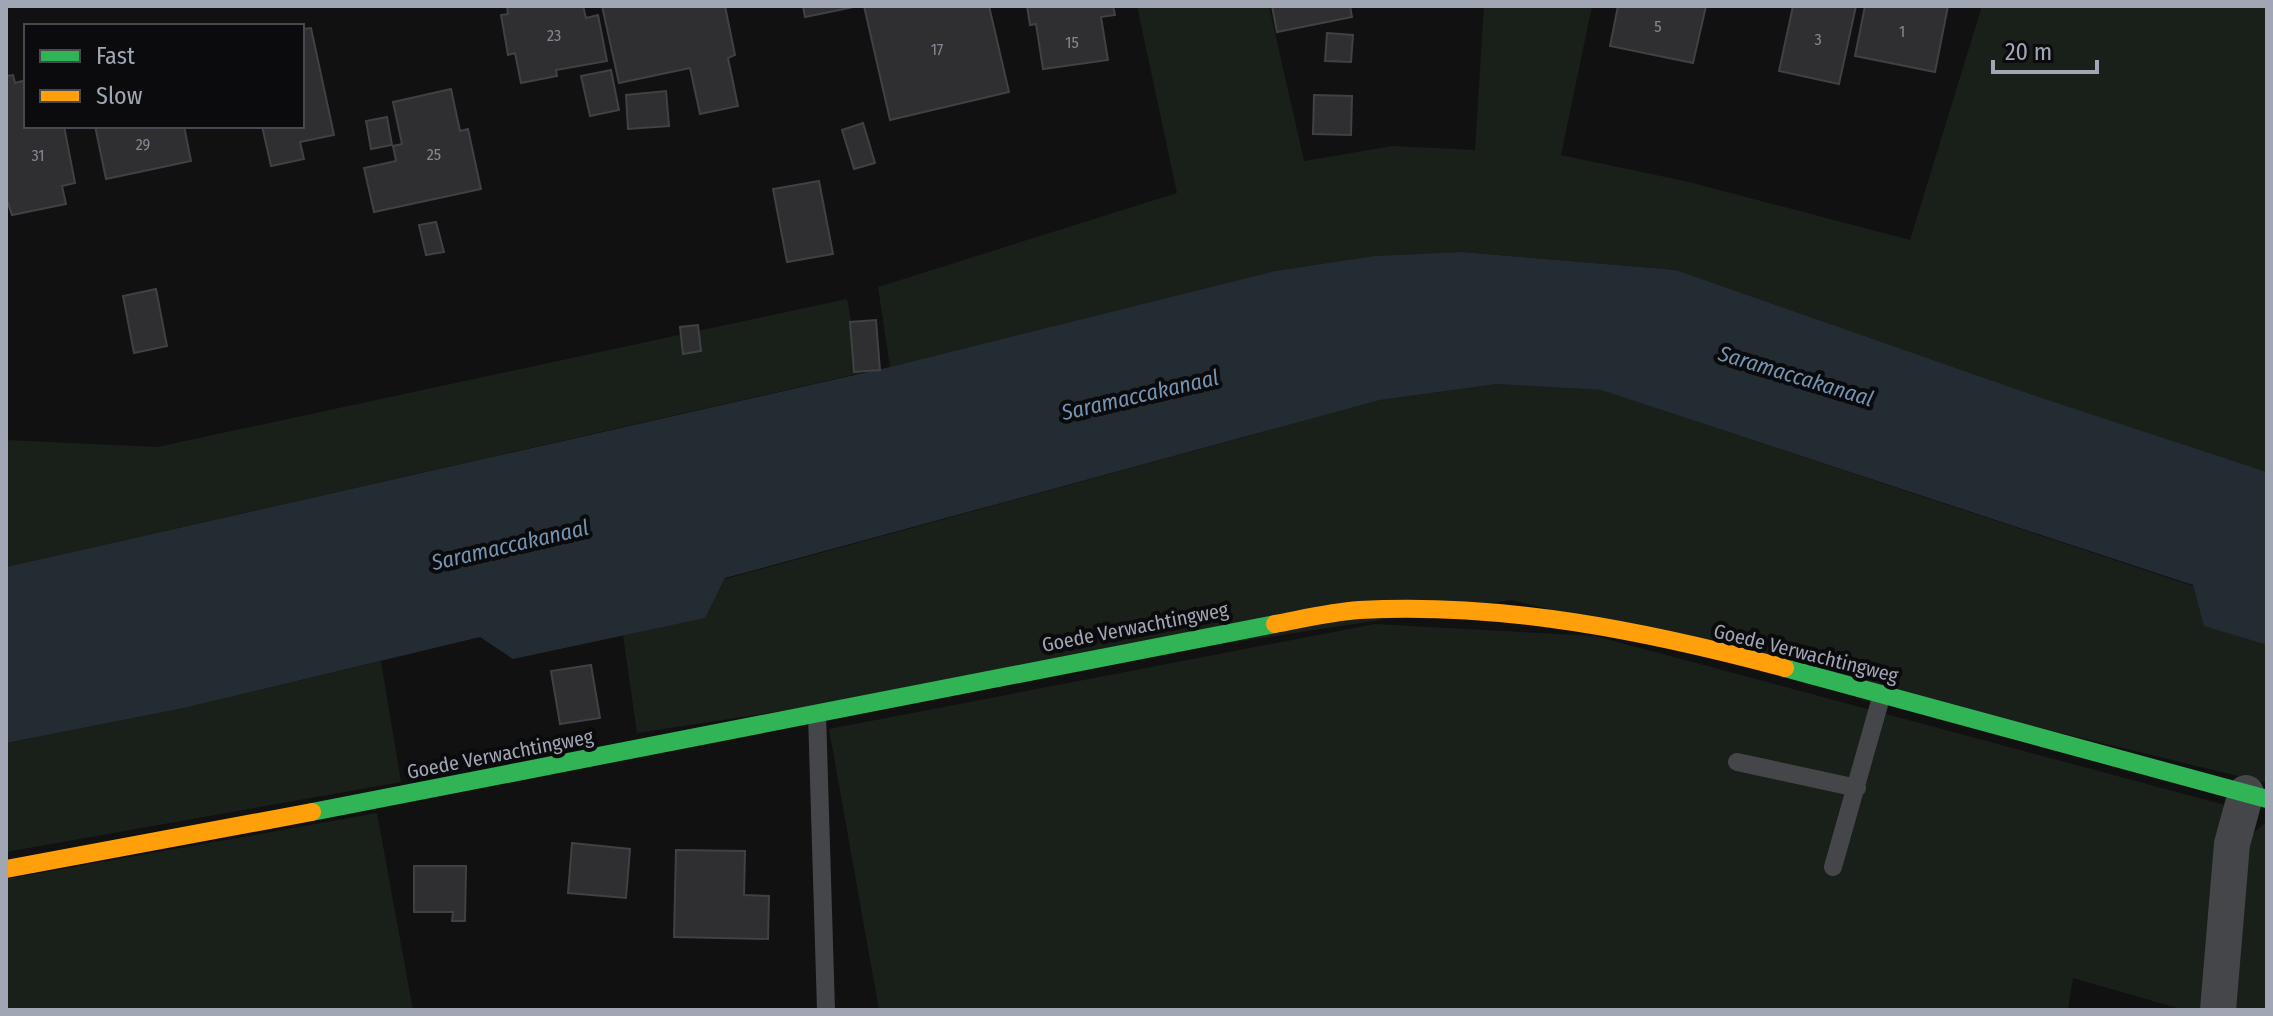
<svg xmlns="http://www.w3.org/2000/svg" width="2273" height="1016" font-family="'Fira Sans Condensed',sans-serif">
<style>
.green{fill:#19201a}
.water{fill:#242c33}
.building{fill:#2f2f31;stroke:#3f4145;stroke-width:2}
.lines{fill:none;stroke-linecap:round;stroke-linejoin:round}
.lane{stroke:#45464a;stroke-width:18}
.street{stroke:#45464a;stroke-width:36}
.fast{stroke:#30b455;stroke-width:18}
.slow{stroke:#ff9f0a;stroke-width:18}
.labels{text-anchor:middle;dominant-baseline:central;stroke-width:8;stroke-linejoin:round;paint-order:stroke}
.number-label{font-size:16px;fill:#848893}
.street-label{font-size:20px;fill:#a0a6b4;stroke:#0b0b0d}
.water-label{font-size:22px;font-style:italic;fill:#7494b2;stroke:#0b0b0d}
</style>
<rect width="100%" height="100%" fill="#111"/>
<path class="green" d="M 1137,6 L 1269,6 L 1304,161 L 1393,146 L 1475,150 L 1484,6 L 1592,6 L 1561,155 L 1689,182 L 1910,240 L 1982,6 L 2267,6 L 2267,472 L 2033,395 L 1676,270 L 1462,252 L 1374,256 L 1275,271 L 890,367 L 878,287 L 1177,193 Z
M 847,299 L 861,373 L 6,567 L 6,440 L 157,447 Z
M 1497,384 L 1601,390 L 2193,586 L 2205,626 L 2267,645 L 2267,783 L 1512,600 L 637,733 L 623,635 L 704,618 L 725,579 L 1380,400 Z
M 1375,624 L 1595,636 L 2229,806 L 2210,1010 L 2184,1010 L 2073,978 L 2068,1010 L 879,1010 L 829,729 Z
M 381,661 L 401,782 L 6,852 L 6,743 L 184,708 Z
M 377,813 L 413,1010 L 6,1010 L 6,879 Z
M 2267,821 L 2267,1010 L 2224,1010 L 2249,837 Z"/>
<path class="water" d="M 1462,252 L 1676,270 L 2033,395 L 2267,472 L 2267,645 L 2204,626 L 2193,585 L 1601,390 L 1497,384 L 1380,400 L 725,578 L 705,618 L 513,659 L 480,637 L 184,708 L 6,743 L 6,567 L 890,367 L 1275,271 L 1374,256 Z"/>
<path class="building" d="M 507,6 L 583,6 L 586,18 L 598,15 L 607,61 L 556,70 L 557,76 L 521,83 L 515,53 L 508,55 L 501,15 L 508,14 Z
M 602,6 L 725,6 L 735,55 L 728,58 L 738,106 L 700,114 L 690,68 L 619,83 Z
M 803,6 L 853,6 L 854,7 L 805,17 Z
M 864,6 L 989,6 L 1009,92 L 890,120 Z
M 1027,6 L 1113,6 L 1115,15 L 1101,17 L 1108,60 L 1043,69 L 1036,24 L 1030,25 Z
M 1272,6 L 1350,6 L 1352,17 L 1277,32 Z
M 1618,6 L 1706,6 L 1693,63 L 1610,46 Z
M 1793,6 L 1856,6 L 1839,84 L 1779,71 Z
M 1865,6 L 1948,6 L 1935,72 L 1855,56 Z
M 311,28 L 334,135 L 300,142 L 304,159 L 271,166 L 262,126 L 302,126 L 302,29 Z
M 1327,33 L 1353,35 L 1351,62 L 1325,61 Z
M 611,70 L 619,110 L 590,116 L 581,76 Z
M 13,75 L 15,83 L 26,80 L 26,126 L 64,126 L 75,183 L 62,186 L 66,204 L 12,215 L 6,197 L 6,76 Z
M 451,89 L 460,131 L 468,129 L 481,189 L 374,212 L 364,168 L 396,161 L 393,146 L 402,144 L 393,102 Z
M 666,91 L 669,126 L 628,129 L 626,95 Z
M 1314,95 L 1352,96 L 1351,135 L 1313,134 Z
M 387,117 L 392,145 L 371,149 L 366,121 Z
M 863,123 L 875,163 L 854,169 L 842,130 Z
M 95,126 L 184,126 L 191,161 L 106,179 Z
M 819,181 L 833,254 L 787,262 L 773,189 Z
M 436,222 L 444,252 L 426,255 L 419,225 Z
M 156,289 L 167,346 L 134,353 L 123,296 Z
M 876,320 L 880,370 L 854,372 L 850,322 Z
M 698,325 L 701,351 L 683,354 L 680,327 Z
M 591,665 L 600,718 L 560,724 L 551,671 Z
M 572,843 L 630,849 L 626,898 L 568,893 Z
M 676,850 L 745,851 L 744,895 L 769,896 L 768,939 L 674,937 Z
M 414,866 L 466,866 L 465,921 L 452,921 L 453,912 L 414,912 Z"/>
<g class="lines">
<path class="lane" d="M 817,714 L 826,1010
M 1737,762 L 1857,788
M 1833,867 L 1882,694"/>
<path class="street" d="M 2218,1010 L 2232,844 L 2246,793"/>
<path class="fast" d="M 1785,668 L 2267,799
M 312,812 L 1275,624"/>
<path class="slow" d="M 1275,624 C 1302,619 1331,612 1359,610 C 1503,602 1646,631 1785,668
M 6,869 L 312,812"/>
</g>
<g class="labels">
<g class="number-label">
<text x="1658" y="26">5</text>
<text x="1902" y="31">1</text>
<text x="554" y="35">23</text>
<text x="1818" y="39">3</text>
<text x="1072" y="42">15</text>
<text x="937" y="49">17</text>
<text x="143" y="144">29</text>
<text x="434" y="154">25</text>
<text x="38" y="155">31</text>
</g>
<g class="street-label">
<text transform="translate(1135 627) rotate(-11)">Goede Verwachtingweg</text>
<text transform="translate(1806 653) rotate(14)">Goede Verwachtingweg</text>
<text transform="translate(500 754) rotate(-11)">Goede Verwachtingweg</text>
</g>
<g class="water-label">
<text transform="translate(1796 376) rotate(17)">Saramaccakanaal</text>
<text transform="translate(1140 395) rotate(-13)">Saramaccakanaal</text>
<text transform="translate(510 545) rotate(-13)">Saramaccakanaal</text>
</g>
</g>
<rect width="2273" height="1016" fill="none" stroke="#a0a6b4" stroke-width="16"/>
<rect x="24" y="24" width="280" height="104" fill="#0b0b0d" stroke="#474950" stroke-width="2"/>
<rect x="40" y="50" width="40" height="12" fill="#30b455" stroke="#474950" stroke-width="2"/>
<text x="96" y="64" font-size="24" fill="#a0a6b4">Fast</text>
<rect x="40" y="90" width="40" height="12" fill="#ff9f0a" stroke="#474950" stroke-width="2"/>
<text x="96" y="104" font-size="24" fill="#a0a6b4">Slow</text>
<path d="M1993 60v12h104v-12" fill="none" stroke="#a0a6b4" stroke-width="4"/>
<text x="2005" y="60" font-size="24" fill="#a0a6b4" stroke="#0b0b0d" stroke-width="6" paint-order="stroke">20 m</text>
</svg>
